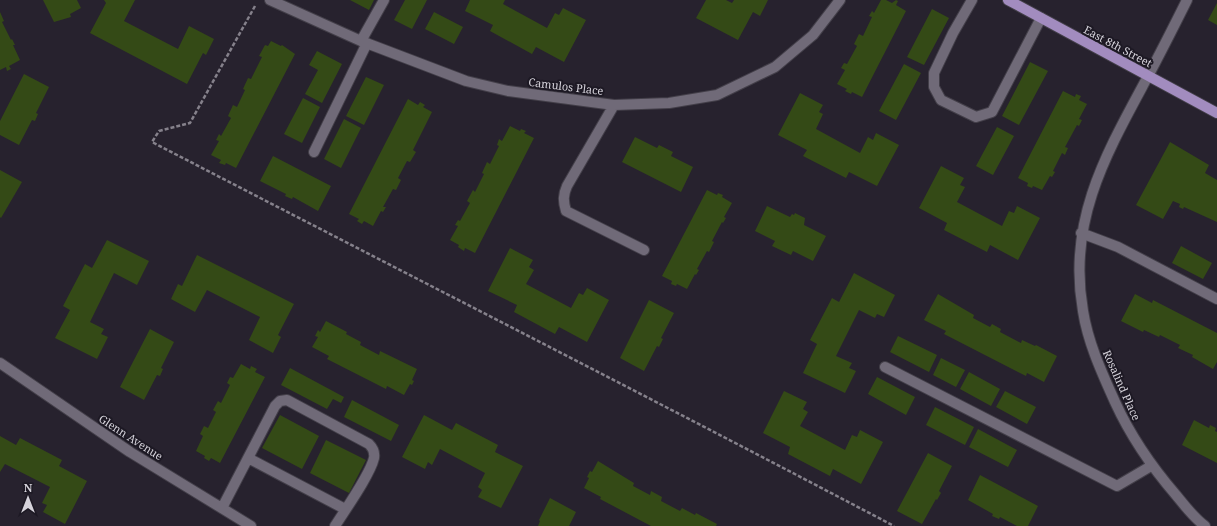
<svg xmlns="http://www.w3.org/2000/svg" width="1217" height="526" font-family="'Noto Serif',serif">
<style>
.building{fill:#344a16}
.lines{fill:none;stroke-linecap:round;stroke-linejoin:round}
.minor-casing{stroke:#433f49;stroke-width:12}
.major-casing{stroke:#433f49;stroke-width:12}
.path{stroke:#85818b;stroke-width:2.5;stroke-dasharray:4 2;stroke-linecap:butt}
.minor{stroke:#706a78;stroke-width:10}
.major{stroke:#a28cbf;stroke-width:10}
.labels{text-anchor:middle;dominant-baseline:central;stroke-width:4;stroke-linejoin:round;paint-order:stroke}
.street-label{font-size:11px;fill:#d6d3db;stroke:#1d1924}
</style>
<rect width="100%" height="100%" fill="#27222e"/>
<path class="building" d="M 43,0 L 77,0 L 81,8 L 70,14 L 71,17 L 54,22 Z
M 104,0 L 135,0 L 124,21 L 178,49 L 189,26 L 214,39 L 206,55 L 203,53 L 187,84 L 90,33 L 106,3 Z
M 350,0 L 374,0 L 369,10 Z
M 405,0 L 427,0 L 412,29 L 394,20 Z
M 470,0 L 505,0 L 503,4 L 547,28 L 555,13 L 559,15 L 563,8 L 586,20 L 564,62 L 536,47 L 532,54 L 490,31 L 493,25 L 465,11 Z
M 706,0 L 726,0 L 732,3 L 734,0 L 768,0 L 760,16 L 753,12 L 738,40 L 696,18 Z
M 881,0 L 886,0 L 892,3 L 896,0 L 898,1 L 896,5 L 906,11 L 862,97 L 852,92 L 851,94 L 845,91 L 847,89 L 837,84 L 845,70 L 841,68 L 844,63 L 847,64 L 857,46 L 854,44 L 859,34 L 863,36 L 872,17 L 869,16 L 872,11 L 874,13 Z
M 1217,3 L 1217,25 L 1208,20 Z
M 932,9 L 949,18 L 924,65 L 907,57 Z
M 0,12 L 4,21 L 2,22 L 11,40 L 12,39 L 15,45 L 13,45 L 20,60 L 9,66 L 11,69 L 7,71 L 6,67 L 0,70 Z
M 434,12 L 463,27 L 454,44 L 425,29 Z
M 271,41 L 281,46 L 282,45 L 295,54 L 236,168 L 226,163 L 225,165 L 219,163 L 221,160 L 211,155 L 219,141 L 216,140 L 219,134 L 221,136 L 231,118 L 228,116 L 233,105 L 237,107 L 245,90 L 243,89 L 248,78 L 251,79 L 262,57 L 259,56 L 265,45 L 268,46 Z
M 317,51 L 342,64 L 322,103 L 305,94 L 318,70 L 309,65 Z
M 1030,62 L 1048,71 L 1019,125 L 1002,116 Z
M 904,64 L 921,73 L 896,120 L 879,111 Z
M 24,74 L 49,87 L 36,113 L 38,114 L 35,121 L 32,120 L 19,145 L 0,135 L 0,121 Z
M 366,77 L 384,85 L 364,125 L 346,116 Z
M 1063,91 L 1075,97 L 1076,94 L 1081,96 L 1079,100 L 1087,104 L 1079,119 L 1082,120 L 1079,126 L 1077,125 L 1065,147 L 1068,148 L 1065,155 L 1062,153 L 1053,171 L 1055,172 L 1052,177 L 1050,176 L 1042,190 L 1033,186 L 1032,188 L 1027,186 L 1028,183 L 1018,178 Z
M 800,93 L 823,105 L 819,112 L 823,114 L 816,129 L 860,153 L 868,137 L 873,140 L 876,133 L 899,145 L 877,186 L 849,172 L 846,178 L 803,156 L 807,150 L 778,135 Z
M 303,98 L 320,107 L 302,143 L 284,134 Z
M 408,99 L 418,105 L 420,102 L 425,105 L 423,107 L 432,112 L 413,150 L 416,152 L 410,162 L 407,161 L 398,178 L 401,180 L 396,190 L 393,189 L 383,207 L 386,207 L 383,212 L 381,211 L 373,226 L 364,221 L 362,224 L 357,221 L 359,219 L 349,214 Z
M 344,119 L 361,128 L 341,168 L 324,159 Z
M 510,126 L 520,131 L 521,129 L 526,131 L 524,133 L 534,138 L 475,253 L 465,248 L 464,251 L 458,247 L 459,245 L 450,240 L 458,226 L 455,225 L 458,220 L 460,221 L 470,203 L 467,201 L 473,190 L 475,192 L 484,174 L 482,173 L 487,162 L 490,164 L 499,146 L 497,145 L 499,139 L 502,141 Z
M 997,127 L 1014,136 L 993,175 L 976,166 Z
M 635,137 L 657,148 L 659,145 L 673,152 L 671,156 L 693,167 L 681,192 L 622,162 Z
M 1170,142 L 1209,165 L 1205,173 L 1217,180 L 1217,222 L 1184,207 L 1183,209 L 1179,207 L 1180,204 L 1173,201 L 1163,219 L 1136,205 Z
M 273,156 L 331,186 L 318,211 L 293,197 L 292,199 L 285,196 L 286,194 L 260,181 Z
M 941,166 L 964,178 L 960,185 L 965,187 L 957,202 L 1002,226 L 1009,211 L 1014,213 L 1017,206 L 1040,218 L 1018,260 L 990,245 L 987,252 L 944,230 L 947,223 L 919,208 Z
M 0,170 L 22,182 L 1,218 L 0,217 Z
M 707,190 L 717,195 L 718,193 L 723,195 L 722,197 L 732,203 L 724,217 L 726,218 L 723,223 L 722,222 L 712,241 L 714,242 L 709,252 L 707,251 L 697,269 L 699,270 L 696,275 L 695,274 L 687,289 L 677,284 L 676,286 L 671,284 L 672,281 L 662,276 Z
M 767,206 L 790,217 L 792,214 L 794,215 L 795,213 L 805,218 L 804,225 L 826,236 L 813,261 L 793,251 L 791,255 L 772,246 L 775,241 L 755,231 Z
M 107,240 L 149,261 L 137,285 L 114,273 L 90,322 L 104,329 L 101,334 L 108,337 L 97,359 L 55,338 L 70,310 L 63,306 L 85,264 L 92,268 Z
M 1181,246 L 1212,263 L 1203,279 L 1172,263 Z
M 510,248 L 533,260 L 529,267 L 534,270 L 526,284 L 571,308 L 579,293 L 583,295 L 587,288 L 609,300 L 587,342 L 559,327 L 555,334 L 514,312 L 517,305 L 488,291 Z
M 197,255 L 294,304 L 278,335 L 281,337 L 273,353 L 249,340 L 260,317 L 207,290 L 195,312 L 171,299 L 178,284 L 182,286 Z
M 854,273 L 895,295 L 884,317 L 877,314 L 875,318 L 859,310 L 836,356 L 852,363 L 849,368 L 856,371 L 845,393 L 803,373 L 817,344 L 810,340 L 832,298 L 839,302 Z
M 938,294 L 974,315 L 973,318 L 990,327 L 992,324 L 1001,329 L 1000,332 L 1021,343 L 1022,340 L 1035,346 L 1036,345 L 1057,356 L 1044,382 L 1027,373 L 1026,376 L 944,334 L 946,331 L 924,320 Z
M 1135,294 L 1152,303 L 1153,300 L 1217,333 L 1217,362 L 1213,369 L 1192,357 L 1193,355 L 1178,348 L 1180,345 L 1160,335 L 1159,337 L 1144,330 L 1143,332 L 1121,321 Z
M 649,300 L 674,313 L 661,338 L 663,339 L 659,347 L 657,346 L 644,371 L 620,358 Z
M 326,321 L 347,332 L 346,334 L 361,342 L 360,345 L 379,355 L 380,351 L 417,369 L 412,380 L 414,381 L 412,385 L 410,384 L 404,395 L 387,386 L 386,389 L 327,359 L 329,356 L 312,347 L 318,337 L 315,336 L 318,330 L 320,332 Z
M 150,329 L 174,342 L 161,368 L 163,369 L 160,376 L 157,375 L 144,400 L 120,387 Z
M 898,336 L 937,355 L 929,372 L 890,352 Z
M 941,358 L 965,370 L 956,387 L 933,375 Z
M 241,364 L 250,369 L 251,366 L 257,369 L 255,372 L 265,377 L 220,463 L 211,458 L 209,461 L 204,458 L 205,456 L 196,451 L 203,436 L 200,434 L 204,426 L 208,428 L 216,412 L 213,410 L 218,401 L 221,403 L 230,385 L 227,383 L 230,377 L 233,378 Z
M 290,368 L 344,397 L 341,403 L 333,399 L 327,409 L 281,385 Z
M 969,372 L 1000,389 L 991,406 L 960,389 Z
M 877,377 L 915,397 L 906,415 L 868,394 Z
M 784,391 L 807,402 L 803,409 L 808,412 L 800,426 L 845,450 L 852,435 L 857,437 L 860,430 L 883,442 L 861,484 L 833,469 L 830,476 L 788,454 L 790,447 L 763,433 Z
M 1005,391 L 1036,407 L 1027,424 L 996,407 Z
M 352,400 L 399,425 L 391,441 L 344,417 Z
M 935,407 L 974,427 L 965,445 L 926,425 Z
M 280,415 L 319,436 L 302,469 L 262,448 Z
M 424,415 L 452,430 L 456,423 L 498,445 L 495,452 L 523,466 L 501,508 L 478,497 L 482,490 L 478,487 L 485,473 L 440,449 L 432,465 L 428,462 L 425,469 L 402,457 Z
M 1194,420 L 1209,428 L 1210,425 L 1216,428 L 1215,431 L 1217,432 L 1217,463 L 1182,445 Z
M 978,429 L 1017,450 L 1008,467 L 969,447 Z
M 0,436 L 16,445 L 20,438 L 62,460 L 59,466 L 87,481 L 65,524 L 43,512 L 47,505 L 42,503 L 50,487 L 5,464 L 0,472 Z
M 326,440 L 366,460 L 349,493 L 310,473 Z
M 928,453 L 952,466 L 939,491 L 941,493 L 937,500 L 936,499 L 922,524 L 897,511 Z
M 598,461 L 634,483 L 633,486 L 650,495 L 651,491 L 662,497 L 661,501 L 680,511 L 682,508 L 695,515 L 696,513 L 717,524 L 716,526 L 651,526 L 600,499 L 601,497 L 584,488 L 589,478 L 587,477 L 590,471 L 592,472 Z
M 980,475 L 1038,506 L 1028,526 L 1017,526 L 1000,517 L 999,519 L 992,516 L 993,514 L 968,500 Z
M 550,498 L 576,512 L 569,526 L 538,526 L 540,521 L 539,520 Z"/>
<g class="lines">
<g class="minor-casing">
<path id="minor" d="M 270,0 L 361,41 L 466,81 L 508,91 L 614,105 L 669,103 L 717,95 L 775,67 L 813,35 L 840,0
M 972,0 L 953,33 L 934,73 L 934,87 L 941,100 L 976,117 L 992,112 L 1041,18
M 1187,0 C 1174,26 1161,52 1147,78 C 1106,154 1067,221 1083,311 C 1088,343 1102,373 1115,402 C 1131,437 1151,466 1176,495 C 1185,506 1193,517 1205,526
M 361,41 L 384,0
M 614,105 L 567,186 C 563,195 563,201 566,211 L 644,250
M 314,152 L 367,43
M 1081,233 L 1118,247 L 1217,299
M 0,363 L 130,452 L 251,526
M 885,367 L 1117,486 L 1151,466
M 248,458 L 345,509
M 222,508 L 275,406 L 280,401 L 287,400 L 369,444 C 373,448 375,452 374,458 C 370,475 345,510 335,526"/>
</g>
<g class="major-casing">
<path id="major" d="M 1008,0 L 1217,113"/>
</g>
<path class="path" d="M 255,6 L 190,123 L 159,131 L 152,142 C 399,270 647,396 894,526"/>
<use href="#minor" class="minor"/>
<use href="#major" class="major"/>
</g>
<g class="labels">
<g class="street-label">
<text transform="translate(1118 46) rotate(28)">East 8th Street</text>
<text transform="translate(566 86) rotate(7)">Camulos Place</text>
<text transform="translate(1122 385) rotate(66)">Rosalind Place</text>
<text transform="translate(131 437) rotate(33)">Glenn Avenue</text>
</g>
</g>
<g transform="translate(28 498)" stroke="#1d1924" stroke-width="3" paint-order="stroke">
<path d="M0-3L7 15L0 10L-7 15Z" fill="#d6d3db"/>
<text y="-6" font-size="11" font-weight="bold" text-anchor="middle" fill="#d6d3db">N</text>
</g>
</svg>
